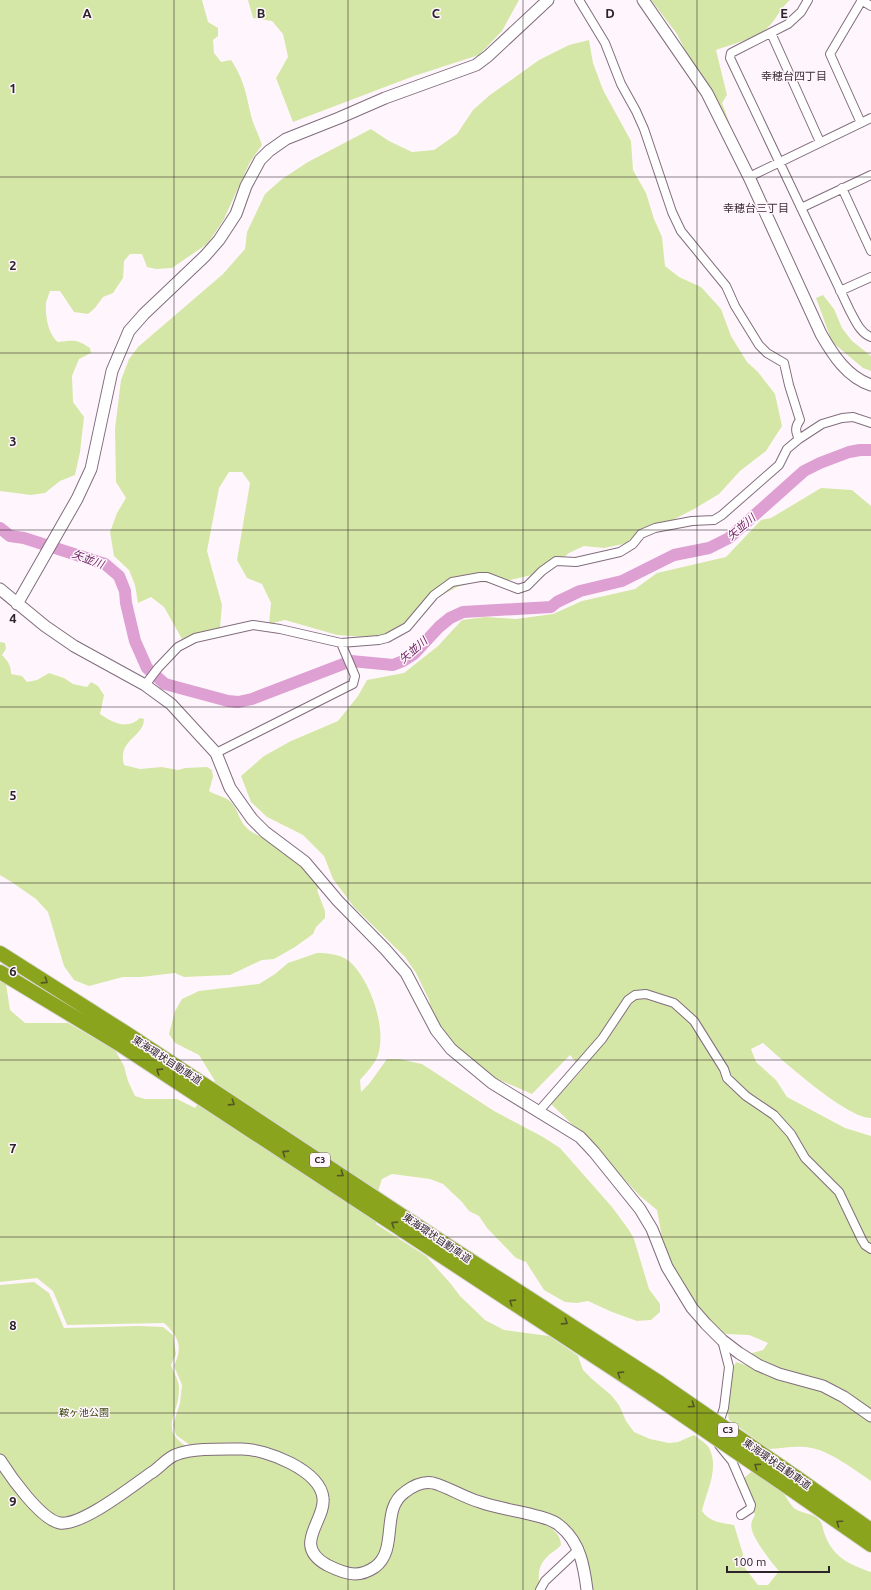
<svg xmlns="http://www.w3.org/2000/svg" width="871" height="1590" font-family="Ubuntu,'Noto Sans JP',sans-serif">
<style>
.green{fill:#d5e7a6}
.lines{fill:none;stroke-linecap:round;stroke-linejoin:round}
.river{stroke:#de9fd2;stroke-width:12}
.street-casing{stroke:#816d7d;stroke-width:10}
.secondary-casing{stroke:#816d7d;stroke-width:13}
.highway-casing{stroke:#d9d7d9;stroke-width:16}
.street{stroke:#fff;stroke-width:8}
.secondary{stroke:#fff;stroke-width:11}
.highway{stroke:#8ba41d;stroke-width:14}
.highway-bridge-casing{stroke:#d9d7d9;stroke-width:16;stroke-linecap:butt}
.highway-bridge{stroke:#8ba41d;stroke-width:14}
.oneway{stroke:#525725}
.grid{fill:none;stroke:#2c232a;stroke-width:1;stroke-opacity:0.55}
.labels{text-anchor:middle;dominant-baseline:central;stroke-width:3;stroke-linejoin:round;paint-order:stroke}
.shield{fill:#fff6fd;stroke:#6b6269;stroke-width:1}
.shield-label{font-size:9px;font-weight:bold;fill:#2c232a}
.street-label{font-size:10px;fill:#2c232a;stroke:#fff6fd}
.park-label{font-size:10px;fill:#3a460f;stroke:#fff6fd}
.neighbourhood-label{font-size:11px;fill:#3f2e3b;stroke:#fff6fd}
.water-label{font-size:11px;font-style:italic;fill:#681f5e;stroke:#fff6fd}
.grid-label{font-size:13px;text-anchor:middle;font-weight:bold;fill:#2c232a;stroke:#fff6fd;stroke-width:3;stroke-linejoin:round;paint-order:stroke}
</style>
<rect width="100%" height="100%" fill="#fff6fd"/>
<path class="green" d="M 0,0 L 202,0 L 208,22 L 218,28 L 218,36 L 213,40 L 214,53 L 221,62 L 231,60 C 244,79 246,94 251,115 C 253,125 259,135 262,145 L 250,162 L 223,221 L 207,244 L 172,268 L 156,269 L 147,267 L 142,254 L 130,254 L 124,261 L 123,278 L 113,293 L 103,297 L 95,308 L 88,314 L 74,312 L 60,291 L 50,291 C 49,294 47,299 46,303 C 45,315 48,335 58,342 C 73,340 77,339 90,348 L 91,353 L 79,359 L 72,376 L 73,402 L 84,417 L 80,452 L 75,475 L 60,481 L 45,493 L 31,495 L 0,491 Z
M 248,0 L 519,0 L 502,31 L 479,55 L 414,76 L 293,122 L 276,78 L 288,57 L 283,34 L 272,21 L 253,18 Z
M 651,0 L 790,0 C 780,8 776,21 766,29 C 752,40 732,44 716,50 L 727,95 L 722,103 L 741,154 L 738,158 L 677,34 Z
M 589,40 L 593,63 L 603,90 L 631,141 L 633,170 L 646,193 L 654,219 L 662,237 L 665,266 L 679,277 L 701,287 L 721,309 L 731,336 L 747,362 L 758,372 L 775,394 L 782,426 L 766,451 L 740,471 L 719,494 L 694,509 L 628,543 L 604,548 L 584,546 L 569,553 L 549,571 L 497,583 L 475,582 L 457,587 L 425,604 L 404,629 L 378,638 L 337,635 L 285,620 L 269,624 L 271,603 L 262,584 L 247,578 L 237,560 L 250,483 L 242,472 L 229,472 L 219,488 L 207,551 L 222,605 L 220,628 L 182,639 L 164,607 L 151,597 L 138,603 L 135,585 L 129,570 L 114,556 L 110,532 L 117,513 L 126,498 L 116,482 L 115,429 L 121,380 L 129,359 L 138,347 L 223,274 L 245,249 L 247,232 L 265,194 L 282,179 L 308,162 L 371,129 L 389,141 L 412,152 L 434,150 L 457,134 L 473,110 L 490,95 L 539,60 L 569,45 Z
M 823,295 L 834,309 L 842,328 L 852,341 L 871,356 L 871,371 L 863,368 L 832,342 L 816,298 Z
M 821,488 L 852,490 L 871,506 L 871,1118 C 848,1119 783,1061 763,1043 L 751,1049 L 756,1062 L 776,1080 L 787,1097 L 845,1128 L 871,1136 L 871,1411 L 749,1354 L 763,1350 L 768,1343 L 749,1335 L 726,1334 L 718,1330 L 683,1286 L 670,1265 L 662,1238 L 657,1210 L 640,1196 L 578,1130 L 551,1104 L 582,1070 L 570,1055 L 532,1094 L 495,1078 L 475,1064 L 448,1039 L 428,1007 L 430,1002 L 416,973 L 405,957 L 354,907 L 333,879 L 324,856 L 303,835 L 267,817 L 251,802 L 241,776 L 264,756 L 291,741 L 338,721 L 358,696 L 367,680 L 404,673 L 438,646 L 462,620 L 485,617 L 516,619 L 553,614 L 582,601 L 635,589 L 657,573 L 726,557 L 761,520 L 771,518 Z
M 0,642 L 5,643 L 6,649 L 2,655 C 8,661 11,666 11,674 L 22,676 L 27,682 L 37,680 L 49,673 L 64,678 L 73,684 L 87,687 L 91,682 L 98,686 L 104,695 L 100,714 C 113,723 127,730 140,718 L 144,719 C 144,737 117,740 124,765 L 140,769 L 162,767 L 178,770 L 185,768 L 207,767 L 212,770 L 213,777 L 209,791 C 217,796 225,796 231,802 C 239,810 238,821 249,830 C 257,836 267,839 276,844 C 293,855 307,871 321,886 L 317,890 L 325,911 L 325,918 L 316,927 L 313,934 L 295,947 L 274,959 L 262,960 L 230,975 L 184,977 L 175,973 L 141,977 L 123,977 L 89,986 L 74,980 L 64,966 L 48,912 L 36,899 L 13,883 L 0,875 Z
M 317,953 C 327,953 340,954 349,961 C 370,979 387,1028 378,1055 C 375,1064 366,1073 360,1080 L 361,1092 L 369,1084 L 387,1059 L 399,1059 L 422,1064 L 494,1111 L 543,1137 L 560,1148 L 612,1207 L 629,1230 L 634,1239 L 649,1289 L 660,1304 L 660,1312 L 651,1320 L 637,1321 L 612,1312 L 588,1301 L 577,1303 L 565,1302 L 544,1290 L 526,1262 L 516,1258 L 487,1228 L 479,1216 L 469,1211 L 462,1202 L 443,1184 L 430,1179 L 392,1174 L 382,1179 L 379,1188 L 376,1224 L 426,1256 L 451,1284 L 460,1296 L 485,1320 L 504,1330 L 549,1336 L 578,1356 L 583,1370 L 592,1379 L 611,1395 L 619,1405 L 626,1421 L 634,1432 L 650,1439 L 669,1443 L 678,1442 L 694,1435 C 699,1439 708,1444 710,1450 C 719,1470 706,1492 702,1511 C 709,1522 722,1523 734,1525 L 743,1554 L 742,1564 L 758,1585 L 768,1585 L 779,1571 C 772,1563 754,1540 752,1530 C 750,1524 752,1520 755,1515 L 743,1479 L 751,1472 C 761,1475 773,1482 780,1489 C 786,1495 789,1504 795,1509 C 803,1514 815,1513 820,1521 C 823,1525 823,1531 825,1535 C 833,1557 850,1565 871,1572 L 871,1590 L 590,1590 C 588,1570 586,1553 576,1536 L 437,1481 L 402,1488 L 381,1553 L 369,1567 L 358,1570 L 344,1568 L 332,1563 L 317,1549 L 314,1542 L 327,1502 L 284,1454 L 270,1448 L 249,1445 L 194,1448 L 176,1435 L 173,1425 L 180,1403 L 182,1385 L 174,1366 C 183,1347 179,1337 164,1323 L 67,1325 L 53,1291 L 37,1278 L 0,1282 L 0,981 L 6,984 L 10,1010 L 25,1023 L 68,1023 L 115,1050 L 124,1066 L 128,1081 L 135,1096 L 145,1099 L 177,1099 L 195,1108 L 215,1081 L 199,1055 L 175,1043 L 169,1034 L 175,1011 L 182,999 L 199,991 L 259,984 L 275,974 L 288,963 Z
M 34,1282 L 49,1293 L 64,1328 L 139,1326 L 163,1327 L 173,1335 L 176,1354 L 171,1365 C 173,1371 178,1379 179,1386 C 181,1415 155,1429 191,1449 L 87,1511 L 49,1523 L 91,1517 L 171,1464 L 184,1458 L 194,1455 L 247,1452 L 275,1457 L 314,1484 L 320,1500 L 307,1532 L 323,1567 L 375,1572 L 396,1509 L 409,1492 L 427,1486 L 545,1523 C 553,1529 561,1535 561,1545 C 557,1550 552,1552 548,1556 C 537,1566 538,1577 540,1590 L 0,1590 L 0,1285 Z
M 736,1362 L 821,1390 L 871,1422 L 871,1481 C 855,1470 831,1452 812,1448 C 798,1445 783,1448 769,1449 L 729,1420 C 726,1406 729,1374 736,1362 Z"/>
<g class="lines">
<path class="river" d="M 0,528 L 10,536 L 24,538 L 105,564 L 119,576 L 125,591 L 126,603 L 135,641 L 147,668 L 165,684 L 228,701 L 238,702 L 252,699 L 351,661 L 393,665 L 403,661 L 414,654 L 439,627 L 450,618 L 463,612 L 551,607 L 557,602 L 580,591 L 622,581 L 674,555 L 709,548 L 729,538 L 804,471 L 820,463 L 849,452 L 860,450 L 871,450"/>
<g class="street-casing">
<path id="street" d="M 579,0 L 605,43 L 621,84 L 636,111 L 644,129 L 672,212 L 681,231 L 726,286 L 735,306 L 759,345 L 767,353 L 784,363 L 789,385 L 800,420 C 795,427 795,431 799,439
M 808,0 L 801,12 L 788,24 L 731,53 L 730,58 L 850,311 C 855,320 860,333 871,337
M 861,0 L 871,6
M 771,33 L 820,142
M 861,123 L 830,54 L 862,0
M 749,177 L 871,118
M 842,188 L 871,251
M 801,208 L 871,175
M 840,291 L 871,277
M 145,685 L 158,668 L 178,647 L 195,638 L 253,625 L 280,629 L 341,643 L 379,640 L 387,638 L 407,627 L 434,595 L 452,582 L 480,577 L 487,577 L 518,589 L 527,586 L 542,571 L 556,561 L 576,562 L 620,552 L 633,544 L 641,534 L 655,528 L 692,521 L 714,520 L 722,515 L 779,465 L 787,449 L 799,439 L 822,424 L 842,418 L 853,417 L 871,423
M 216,753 L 353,684 L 355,676 L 341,643
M 539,1111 L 602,1039 L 628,1000 L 635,995 L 646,994 L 674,1003 L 694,1021 L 724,1069 L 727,1078 L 746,1096 L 774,1115 L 791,1134 L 805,1158 L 839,1192 L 862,1240 L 865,1245 L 871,1249
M 718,1426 L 724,1408 L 729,1367 L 722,1340
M 719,1445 L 732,1461 L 751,1505 L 750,1509 L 741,1515
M 540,1590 L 545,1581 L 579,1549"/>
</g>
<g class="secondary-casing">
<path id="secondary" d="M 643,0 L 707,93 L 749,177 L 821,334 C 833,355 847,377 871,385
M 0,589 L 45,626 L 74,646 L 145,685 L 171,704 L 216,753 L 230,788 L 252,819 L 265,832 L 305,862 L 338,901 L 385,949 L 406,973 L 436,1030 L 451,1049 L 492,1083 L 580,1137 L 594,1152 L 640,1209 L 652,1229 L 667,1267 L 692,1308 L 706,1324 L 722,1340 L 739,1353 L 758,1365 L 779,1374 L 823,1386 L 844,1397 L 871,1416
M 17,604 L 77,499 L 91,469 L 112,371 L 129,331 L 144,314 L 205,256 L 219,240 L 236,214 L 246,186 L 260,160 L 269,151 L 286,139 L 339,118 L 385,98 L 476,65 L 488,56 L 548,0
M 0,1460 C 10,1476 41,1520 60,1523 C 82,1526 132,1486 151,1473 C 159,1468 166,1459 175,1455 C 193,1448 222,1449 242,1449 C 266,1449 320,1470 323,1498 C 326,1521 291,1545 327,1565 C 335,1569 346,1574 355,1574 C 362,1574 369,1571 375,1567 C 399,1549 380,1509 405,1492 C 413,1486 423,1481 433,1483 C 446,1486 465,1498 480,1502 C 500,1509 521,1511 541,1517 C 548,1519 555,1521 560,1526 C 580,1542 584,1566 587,1590"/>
</g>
<g class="highway-casing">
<path id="highway" d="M 0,953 L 126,1033 L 439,1240 L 660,1383
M 0,972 L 119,1044 L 653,1395
M 796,1477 L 871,1530
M 789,1488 L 871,1545"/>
</g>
<use href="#street" class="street"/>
<use href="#secondary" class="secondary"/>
<use href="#highway" class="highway"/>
<g class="highway-bridge-casing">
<path id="highway-bridge" d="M 660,1383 L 796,1477
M 653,1395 L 789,1488"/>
</g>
<use href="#highway-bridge" class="highway-bridge"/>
</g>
<defs><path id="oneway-chevron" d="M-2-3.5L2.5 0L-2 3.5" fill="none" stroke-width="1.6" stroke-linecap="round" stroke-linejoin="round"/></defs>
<g class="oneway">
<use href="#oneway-chevron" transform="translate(45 981) rotate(33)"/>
<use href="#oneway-chevron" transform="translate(159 1071) rotate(-147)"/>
<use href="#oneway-chevron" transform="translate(232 1103) rotate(33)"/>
<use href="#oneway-chevron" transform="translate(285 1153) rotate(-147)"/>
<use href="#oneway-chevron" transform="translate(341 1174) rotate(34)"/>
<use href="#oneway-chevron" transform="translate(394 1224) rotate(-147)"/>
<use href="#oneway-chevron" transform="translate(512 1302) rotate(-147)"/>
<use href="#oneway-chevron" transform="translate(565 1322) rotate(33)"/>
<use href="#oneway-chevron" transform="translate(620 1374) rotate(-147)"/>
<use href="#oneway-chevron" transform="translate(692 1405) rotate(34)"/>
<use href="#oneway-chevron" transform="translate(757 1466) rotate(-146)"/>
<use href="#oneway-chevron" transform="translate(839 1523) rotate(-145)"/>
</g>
<path class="grid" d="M 174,0 L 174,1590M 348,0 L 348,1590M 523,0 L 523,1590M 697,0 L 697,1590M 0,177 L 871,177M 0,353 L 871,353M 0,530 L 871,530M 0,707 L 871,707M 0,883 L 871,883M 0,1060 L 871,1060M 0,1237 L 871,1237M 0,1413 L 871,1413"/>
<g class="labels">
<g class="shield">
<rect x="310" y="1153" width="20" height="14" rx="3"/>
<rect x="718" y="1423" width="20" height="14" rx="3"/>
</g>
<g class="shield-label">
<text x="320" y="1160">C3</text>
<text x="728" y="1430">C3</text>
</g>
<g class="street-label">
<text transform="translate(167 1060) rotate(33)">東海環状自動車道</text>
<text transform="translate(437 1238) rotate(34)">東海環状自動車道</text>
<text transform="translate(777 1464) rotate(35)">東海環状自動車道</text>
</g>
<g class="park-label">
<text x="84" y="1412">鞍ヶ池公園</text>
</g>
<g class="neighbourhood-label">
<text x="794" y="76">幸穂台四丁目</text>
<text x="756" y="208">幸穂台三丁目</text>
</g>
<g class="water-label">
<text transform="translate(741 527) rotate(-40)">矢並川</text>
<text transform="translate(88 559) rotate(20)">矢並川</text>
<text transform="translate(413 650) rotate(-41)">矢並川</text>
</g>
</g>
<g class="grid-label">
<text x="87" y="18">A</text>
<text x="261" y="18">B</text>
<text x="436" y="18">C</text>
<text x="610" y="18">D</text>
<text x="784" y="18">E</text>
<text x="13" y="93">1</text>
<text x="13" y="270">2</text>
<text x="13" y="446">3</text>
<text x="13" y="623">4</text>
<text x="13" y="800">5</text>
<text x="13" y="976">6</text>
<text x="13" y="1153">7</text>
<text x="13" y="1330">8</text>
<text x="13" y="1506">9</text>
</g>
<path d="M727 1566v6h102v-6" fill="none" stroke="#2c232a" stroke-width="2"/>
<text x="733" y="1566" font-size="12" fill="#2c232a" stroke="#fff6fd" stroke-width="3" paint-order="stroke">100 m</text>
</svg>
